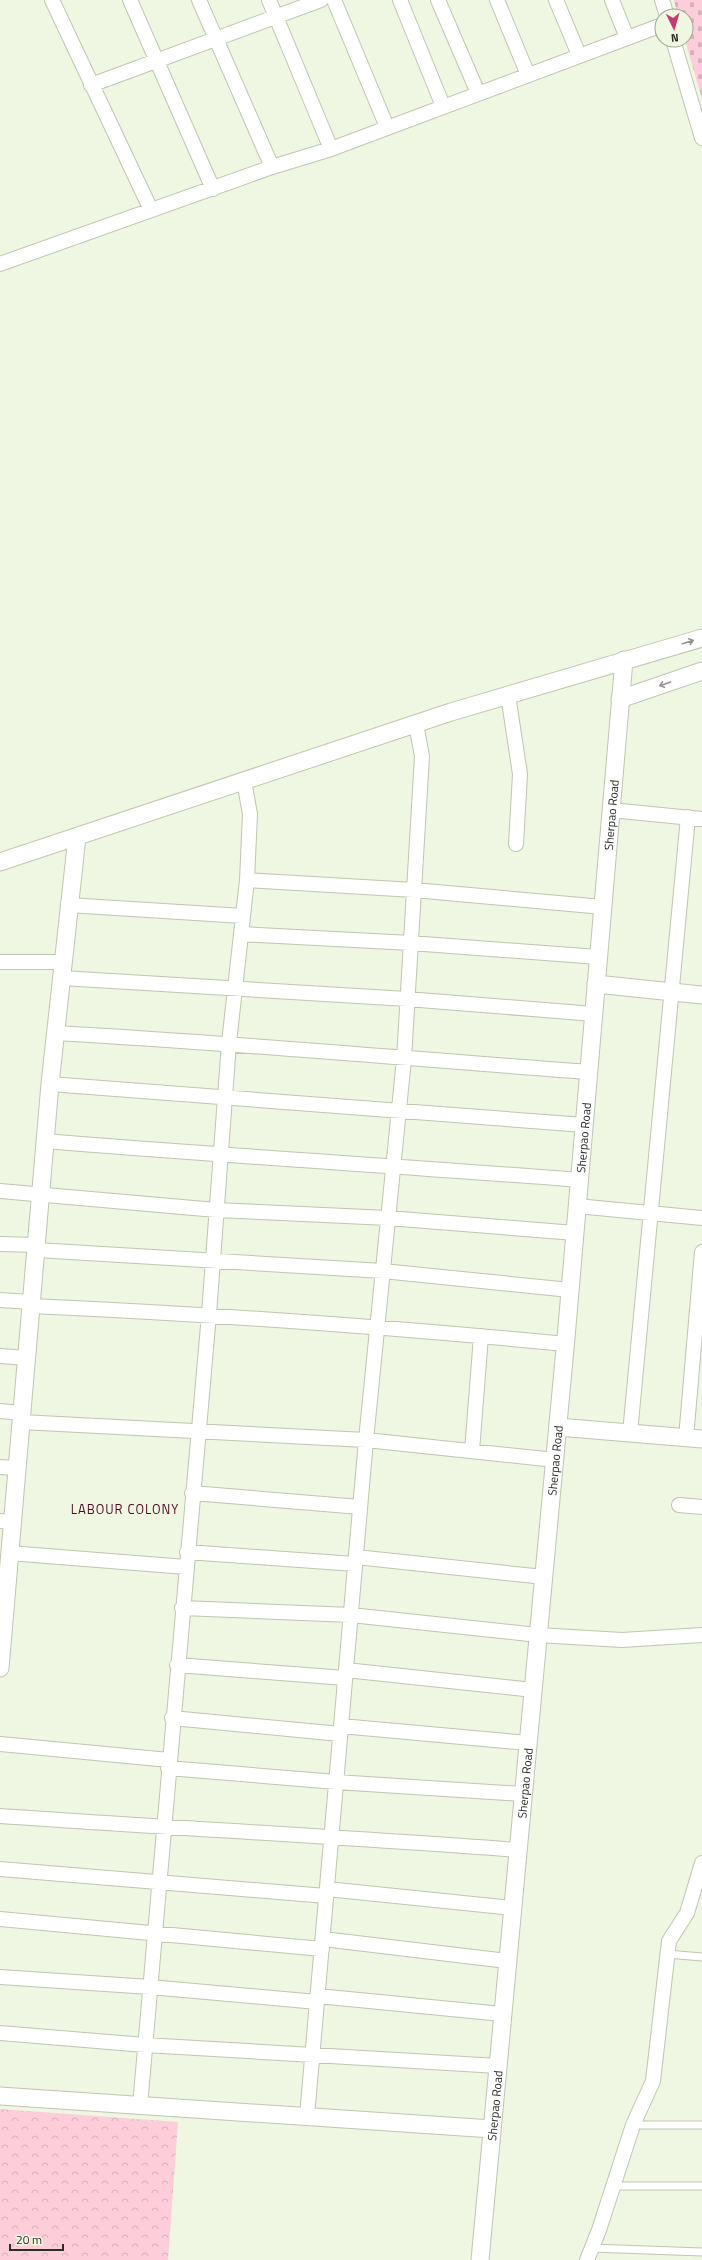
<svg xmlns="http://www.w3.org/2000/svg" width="702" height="2260" font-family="'Titillium Web',sans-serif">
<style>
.cemetery{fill:url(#cemetery-stones)}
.park{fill:url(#park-crowns)}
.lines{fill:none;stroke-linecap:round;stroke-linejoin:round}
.service-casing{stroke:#bfc6b2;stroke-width:9}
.minor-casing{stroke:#bfc6b2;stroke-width:16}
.tertiary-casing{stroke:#bfc6b2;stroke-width:19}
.service{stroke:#fff;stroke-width:7}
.minor{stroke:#fff;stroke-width:14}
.tertiary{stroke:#fff;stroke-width:17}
.oneway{stroke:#959692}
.labels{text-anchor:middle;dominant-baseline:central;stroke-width:3;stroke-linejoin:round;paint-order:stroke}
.street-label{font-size:12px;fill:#2b2e26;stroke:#eff6e1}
.neighbourhood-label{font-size:13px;letter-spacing:1px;fill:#4f0c27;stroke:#eff6e1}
</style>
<defs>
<pattern id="cemetery-stones" width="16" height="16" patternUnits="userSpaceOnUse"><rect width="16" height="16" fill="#fdcdd9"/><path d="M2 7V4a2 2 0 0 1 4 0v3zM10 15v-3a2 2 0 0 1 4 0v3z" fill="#d9b0ba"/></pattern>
<pattern id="park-crowns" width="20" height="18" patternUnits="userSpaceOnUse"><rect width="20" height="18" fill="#fdcdd9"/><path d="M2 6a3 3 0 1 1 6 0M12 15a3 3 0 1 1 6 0" fill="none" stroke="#d9b0ba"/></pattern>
</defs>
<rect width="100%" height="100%" fill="#eff6e1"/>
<path class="cemetery" d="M 674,0 L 702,0 L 702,99 L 685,40 L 686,16 L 678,16 Z"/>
<path class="park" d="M 0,2109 L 178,2122 L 168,2260 L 0,2260 Z"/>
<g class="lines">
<g class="service-casing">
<path id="service" d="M 667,1954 L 702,1957
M 633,2125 L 702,2125
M 613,2186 L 702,2186
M 591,2248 L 702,2252"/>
</g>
<g class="minor-casing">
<path id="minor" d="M 52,0 L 151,210
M 130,0 L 213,189
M 199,0 L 272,167
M 269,0 L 331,149
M 334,0 L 387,127
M 400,0 L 443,106
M 438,0 L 478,93
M 497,0 L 528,75
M 556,0 L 579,55
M 612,0 L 627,38
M 662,0 L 667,16
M 673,40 L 702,138
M 91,85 L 321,0
M 0,264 L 272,167 L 331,149 L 662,25
M 508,695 L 520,774 L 516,844
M 611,810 L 702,819
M 247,880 L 414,890 L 603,907
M 68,905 L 243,916
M 241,934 L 411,943 L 598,957
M 0,962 L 64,962
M 62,978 L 407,999 L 594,1014
M 57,1033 C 235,1043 411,1059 589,1072
M 50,1084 L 584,1125
M 46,1141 C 224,1156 402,1166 580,1180
M 0,1191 L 216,1210 L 388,1218 L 575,1233
M 577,1206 L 702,1218
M 0,1244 L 37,1245
M 37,1250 L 383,1271 L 570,1290
M 0,1300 L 32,1302
M 31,1306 C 210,1314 388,1327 566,1344
M 0,1356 L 27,1358
M 0,1411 L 22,1413
M 21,1422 L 366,1440 L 555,1460
M 630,1433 L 688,817
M 686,1438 L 702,1252
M 472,1451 L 481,1336
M 0,1467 L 17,1468
M 192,1493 L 360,1507
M 679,1505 L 702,1507
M 0,1521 L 12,1522
M 187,1552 L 355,1564
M 9,1553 L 186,1567
M 356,1557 L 544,1577
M 182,1608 L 351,1615 L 538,1635 L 622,1640 L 702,1635
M 177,1665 L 345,1678
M 346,1670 L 533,1690
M 172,1718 L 340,1734
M 341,1726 L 528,1743
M 0,1744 L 169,1760
M 168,1768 L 336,1782 L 523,1794
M 0,1816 C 173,1828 345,1837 518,1850
M 0,1869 L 326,1896
M 327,1889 L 512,1908
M 0,1919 L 322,1949
M 323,1939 L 507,1961
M 0,1977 L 150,1987 L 317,2002
M 318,1996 L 502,2014
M 0,2033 L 145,2045 L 498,2066
M 140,2106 L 209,1314 L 229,1043 L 247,880 L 250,814 L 244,781
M 307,2116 L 366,1440 L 404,1059 L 422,756 L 416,724
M 587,2260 L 599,2230 L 633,2125 L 653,2081 L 669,1941 L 687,1913 L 702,1863"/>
</g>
<g class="tertiary-casing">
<g id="tertiary">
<path d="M 620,699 L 702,671"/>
<path d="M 0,862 L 451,712 L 702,638"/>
<path d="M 596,984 L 702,995"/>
<path d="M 558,1427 L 702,1439"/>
<path d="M 0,1668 L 50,1084 L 77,837"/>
<path d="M 0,2096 L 492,2129"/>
<path id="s1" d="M 480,2260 L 566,1338 L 624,660"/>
</g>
</g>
<use href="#service" class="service"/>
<use href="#minor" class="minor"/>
<use href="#tertiary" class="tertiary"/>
</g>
<defs><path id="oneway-shaft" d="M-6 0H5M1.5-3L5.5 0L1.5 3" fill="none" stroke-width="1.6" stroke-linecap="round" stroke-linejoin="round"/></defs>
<g class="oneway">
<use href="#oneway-shaft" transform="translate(688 642) rotate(-16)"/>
<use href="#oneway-shaft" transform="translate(665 684) rotate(161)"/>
</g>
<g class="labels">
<g class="street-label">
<text stroke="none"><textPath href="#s1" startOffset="1451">Sherpao Road</textPath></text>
<text stroke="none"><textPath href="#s1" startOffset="1127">Sherpao Road</textPath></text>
<text stroke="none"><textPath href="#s1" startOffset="803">Sherpao Road</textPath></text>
<text stroke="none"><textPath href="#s1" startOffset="479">Sherpao Road</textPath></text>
<text stroke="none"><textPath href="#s1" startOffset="155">Sherpao Road</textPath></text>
</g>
<g class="neighbourhood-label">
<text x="125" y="1509">LABOUR COLONY</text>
</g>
</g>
<g transform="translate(674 28) rotate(175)"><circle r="19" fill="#eff6e1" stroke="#a1a696"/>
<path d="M0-3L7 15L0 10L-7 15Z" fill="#c63b6f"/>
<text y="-6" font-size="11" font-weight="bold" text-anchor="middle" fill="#2b2e26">N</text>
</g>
<path d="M10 2244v6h53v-6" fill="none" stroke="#2b2e26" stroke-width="2"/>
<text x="16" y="2244" font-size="12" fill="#2b2e26" stroke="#eff6e1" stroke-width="3" paint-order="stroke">20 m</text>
</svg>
